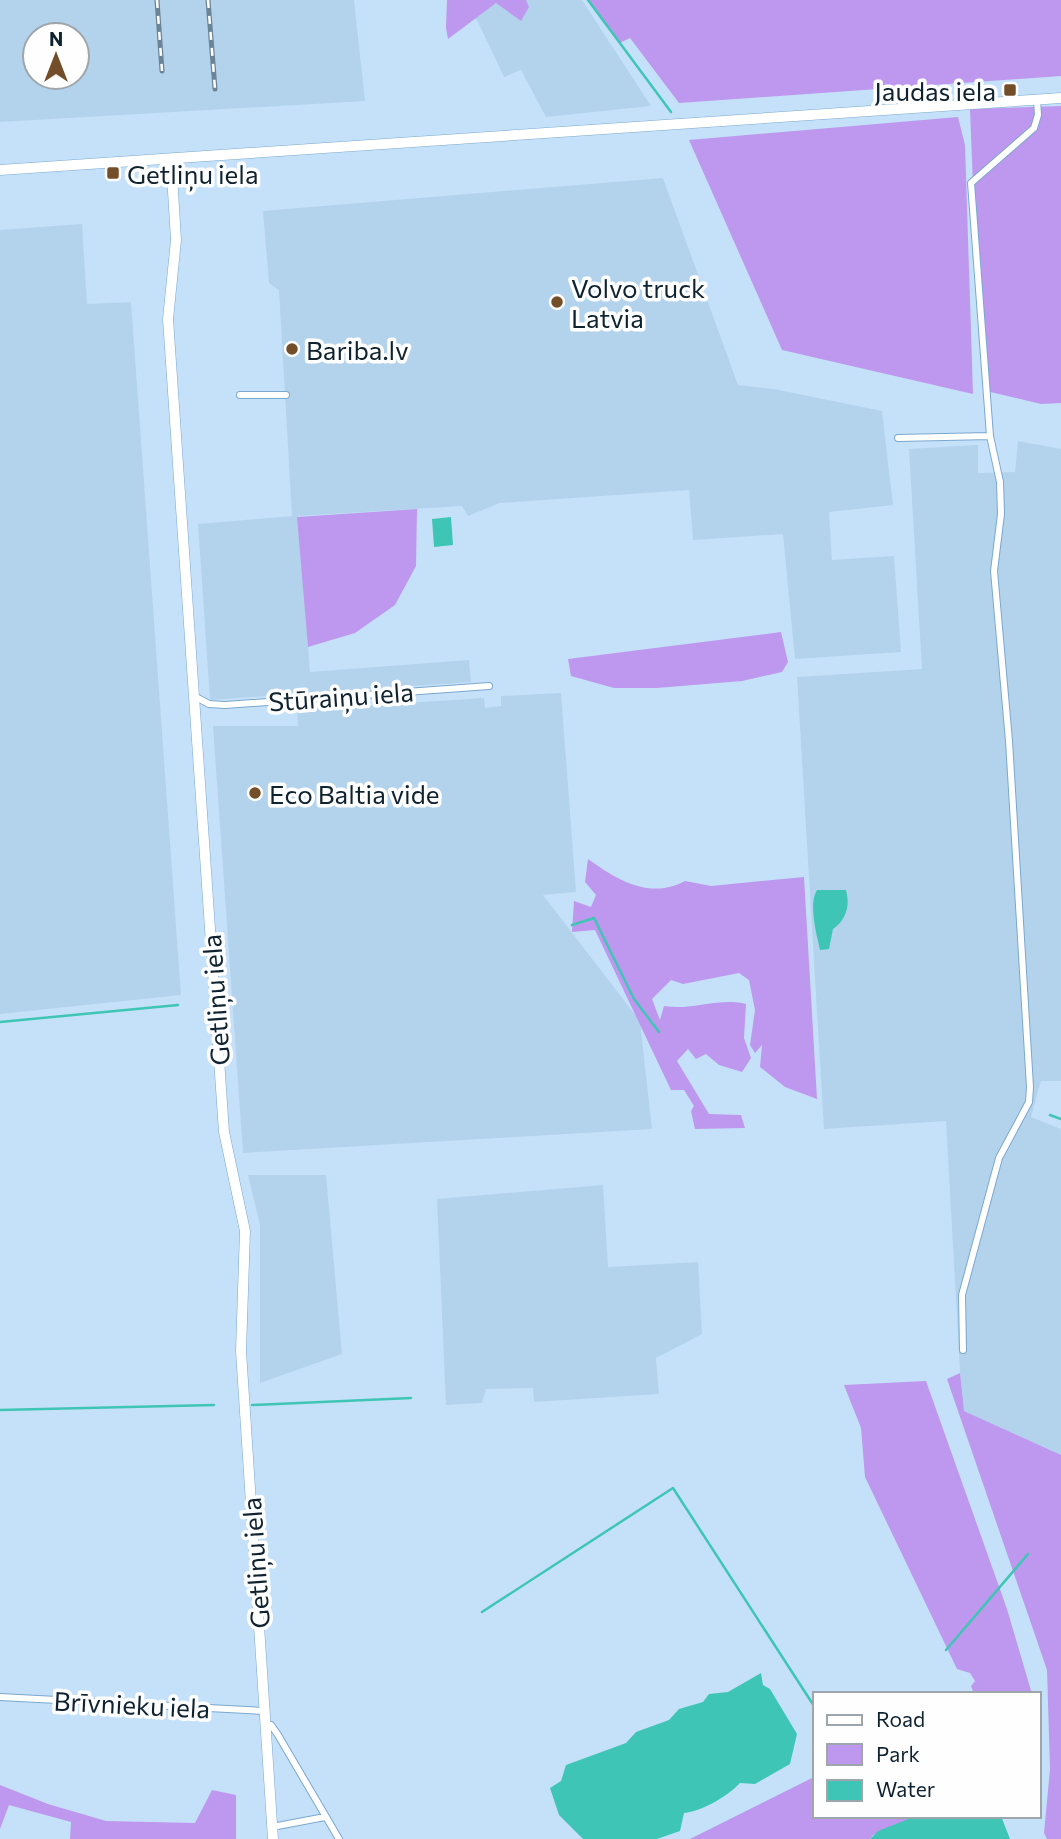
<svg xmlns="http://www.w3.org/2000/svg" width="1061" height="1839" font-family="Commissioner,sans-serif">
<style>
.built{fill:#b3d3ed;fill-rule:evenodd}
.green{fill:#be98ee}
.water{fill:#3fc5b5}
.lines{fill:none;stroke-linecap:round;stroke-linejoin:round}
.stream{stroke:#3fc5b5;stroke-width:2.5}
.street-casing{stroke:#7aa8ce;stroke-width:8}
.secondary-casing{stroke:#7aa8ce;stroke-width:11}
.street{stroke:#fff;stroke-width:6}
.secondary{stroke:#fff;stroke-width:10}
.rail-casing{stroke:#6c8497;stroke-width:5}
.rail{stroke:#fefefe;stroke-width:2.5;stroke-dasharray:8;stroke-linecap:butt}
.poi-dot{fill:#734e29;stroke:#fefefe;stroke-width:2.5}
.labels{text-anchor:middle;dominant-baseline:central;stroke-width:7;stroke-linejoin:round;paint-order:stroke}
.poi-label{font-size:26px;fill:#0f2230;stroke:#fefefe;text-anchor:start}
.street-label{font-size:26px;fill:#0f2230;stroke:#fefefe}
</style>
<rect width="100%" height="100%" fill="#c5e1f9"/>
<path class="built" d="M 0,0 L 354,0 L 365,101 L 0,122 ZM 35,35 L 77,35 L 77,77 L 35,77 Z
M 461,0 L 582,0 L 651,106 L 546,117 L 521,70 L 504,77 L 478,22 Z
M 663,178 L 738,385 L 774,389 L 882,411 L 893,505 L 829,512 L 832,560 L 894,556 L 901,652 L 795,659 L 783,534 L 693,540 L 689,490 L 500,503 L 468,516 L 462,506 L 298,516 L 310,672 L 469,660 L 471,682 L 210,700 L 198,524 L 292,516 L 279,290 L 269,283 L 263,211 Z
M 82,224 L 87,304 L 131,302 L 181,995 L 0,1014 L 0,230 Z
M 1018,441 L 1061,449 L 1061,1081 L 1041,1081 L 1031,1117 L 1061,1129 L 1061,1455 L 964,1411 L 962,1407 L 946,1121 L 824,1129 L 797,677 L 922,669 L 909,449 L 978,445 L 978,473 L 1015,472 Z
M 561,693 L 576,892 L 543,895 L 640,1021 L 652,1129 L 243,1153 L 213,726 L 298,726 L 297,710 L 484,698 L 485,708 L 501,706 L 501,696 Z
M 248,1175 L 326,1175 L 342,1354 L 260,1383 L 260,1225 Z
M 603,1185 L 608,1267 L 698,1262 L 702,1334 L 656,1358 L 659,1394 L 534,1402 L 533,1388 L 486,1389 L 482,1403 L 446,1405 L 437,1199 Z"/>
<path class="green" d="M 447,0 L 526,0 L 529,7 L 521,21 L 496,3 L 448,39 L 446,28 Z
M 588,0 L 1061,0 L 1061,76 L 679,103 L 630,38 L 620,43 Z
M 1061,106 L 1061,403 L 1041,404 L 986,391 L 979,340 L 970,109 Z
M 958,117 L 965,145 L 973,394 L 782,350 L 689,140 Z
M 417,509 L 416,566 L 395,605 L 355,633 L 308,647 L 297,517 Z
M 781,632 L 788,662 L 782,672 L 742,681 L 657,688 L 614,688 L 571,676 L 568,659 Z
M 588,859 C 617,880 650,900 685,881 L 711,886 L 804,877 L 817,1099 L 785,1087 L 760,1067 L 762,1045 L 755,1053 L 750,1045 L 755,1010 L 749,980 L 739,973 L 683,984 L 671,980 L 652,999 L 660,1020 L 664,1006 C 692,1011 719,997 746,1004 L 744,1038 L 751,1058 L 742,1072 L 719,1065 L 706,1054 L 696,1059 L 688,1049 L 677,1061 L 709,1114 L 741,1115 L 745,1128 L 695,1129 L 691,1111 L 694,1106 L 684,1090 L 671,1090 L 595,930 L 572,932 L 574,901 L 591,907 L 596,895 L 585,882 Z
M 960,1373 L 964,1411 L 1061,1455 L 1061,1839 L 1047,1839 L 1044,1833 L 1050,1769 L 1047,1670 L 947,1379 Z
M 926,1381 L 1007,1609 L 1032,1694 L 974,1694 L 971,1686 L 975,1681 L 970,1673 L 957,1669 L 865,1477 L 861,1428 L 844,1385 Z
M 814,1777 L 814,1816 L 916,1816 L 873,1835 L 870,1839 L 690,1839 Z
M 0,1785 L 48,1804 L 106,1821 L 195,1823 L 212,1790 L 236,1795 L 236,1839 L 70,1839 L 71,1822 L 9,1805 L 0,1829 Z"/>
<path class="water" d="M 451,517 L 453,545 L 434,547 L 432,519 Z
M 817,890 L 846,890 C 850,905 847,919 833,929 L 829,949 L 820,950 C 817,936 808,904 817,890 Z
M 761,1673 L 763,1685 L 770,1689 L 797,1734 L 790,1764 L 755,1784 L 740,1783 C 727,1797 702,1811 684,1813 L 680,1831 L 657,1839 L 583,1839 L 559,1815 L 550,1788 L 561,1781 L 566,1765 L 626,1743 L 636,1732 L 669,1720 L 679,1709 L 703,1702 L 709,1694 L 728,1692 Z
M 916,1816 L 1001,1816 L 1010,1839 L 870,1839 L 878,1831 Z"/>
<g class="lines">
<path class="stream" d="M 588,0 L 671,112
M 572,925 L 594,918 L 634,999 L 659,1032
M 0,1022 L 178,1005
M 1050,1115 L 1061,1119
M 252,1405 L 411,1398
M 0,1410 L 214,1405
M 482,1612 L 673,1488 L 814,1706
M 946,1650 L 1028,1554
M 907,1816 L 909,1819"/>
<g class="street-casing">
<path id="street" d="M 240,395 L 286,395
M 898,438 L 990,436
M 194,696 L 209,704 L 225,705 L 489,686
M 963,1350 L 962,1295 L 999,1158 L 1029,1102 L 1030,1087 L 1009,741 L 994,571 L 1001,514 L 1000,482 L 990,436 L 971,183 L 1034,128 L 1038,115 L 1037,100
M 0,1697 L 264,1711
M 265,1724 L 271,1725 L 278,1735 L 339,1839
M 272,1827 L 325,1817"/>
</g>
<g class="secondary-casing">
<path id="secondary" d="M 171,159 L 176,240 L 168,319 L 224,1132 L 245,1231 L 241,1351 L 273,1839
M 0,170 L 1061,98"/>
</g>
<use href="#street" class="street"/>
<use href="#secondary" class="secondary"/>
<g class="rail-casing">
<path id="rail" d="M 157,0 L 162,71
M 208,0 L 215,89"/>
</g>
<use href="#rail" class="rail"/>
</g>
<g class="poi-dot">
<rect x="1003" y="83" width="14" height="14" rx="3.5"/>
<rect x="106" y="166" width="14" height="14" rx="3.5"/>
<circle cx="557" cy="302" r="7"/>
<circle cx="292" cy="349" r="7"/>
<circle cx="255" cy="793" r="7"/>
</g>
<g class="labels">
<g class="poi-label">
<text x="996" y="90" text-anchor="end">Jaudas iela</text>
<text x="127" y="173">Getliņu iela</text>
<text x="571" y="287">Volvo truck<tspan x="571" dy="30">Latvia</tspan></text>
<text x="306" y="349">Bariba.lv</text>
<text x="269" y="793">Eco Baltia vide</text>
</g>
<g class="street-label">
<text transform="translate(341 696) rotate(-4)">Stūraiņu iela</text>
<text transform="translate(215 1000) rotate(-94)">Getliņu iela</text>
<text transform="translate(255 1563) rotate(-94)">Getliņu iela</text>
<text transform="translate(132 1704) rotate(3)">Brīvnieku iela</text>
</g>
</g>
<rect x="813" y="1692" width="228" height="126" fill="#fefefe" stroke="#9ea6ac" stroke-width="2"/>
<rect x="827" y="1715" width="35" height="10" fill="#ffffff" stroke="#9ea6ac" stroke-width="2"/>
<text x="876" y="1727" font-size="21" fill="#0f2230">Road</text>
<rect x="827" y="1744" width="35" height="21" fill="#be98ee" stroke="#9ea6ac" stroke-width="2"/>
<text x="876" y="1762" font-size="21" fill="#0f2230">Park</text>
<rect x="827" y="1780" width="35" height="21" fill="#3fc5b5" stroke="#9ea6ac" stroke-width="2"/>
<text x="876" y="1797" font-size="21" fill="#0f2230">Water</text>
<g transform="translate(56 56)"><circle r="33" fill="#fefefe" stroke="#9ea6ac" stroke-width="2"/>
<path d="M0-5L12 26L0 18L-12 26Z" fill="#734e29"/>
<text y="-10" font-size="19" font-weight="bold" text-anchor="middle" fill="#0f2230">N</text>
</g>
</svg>
